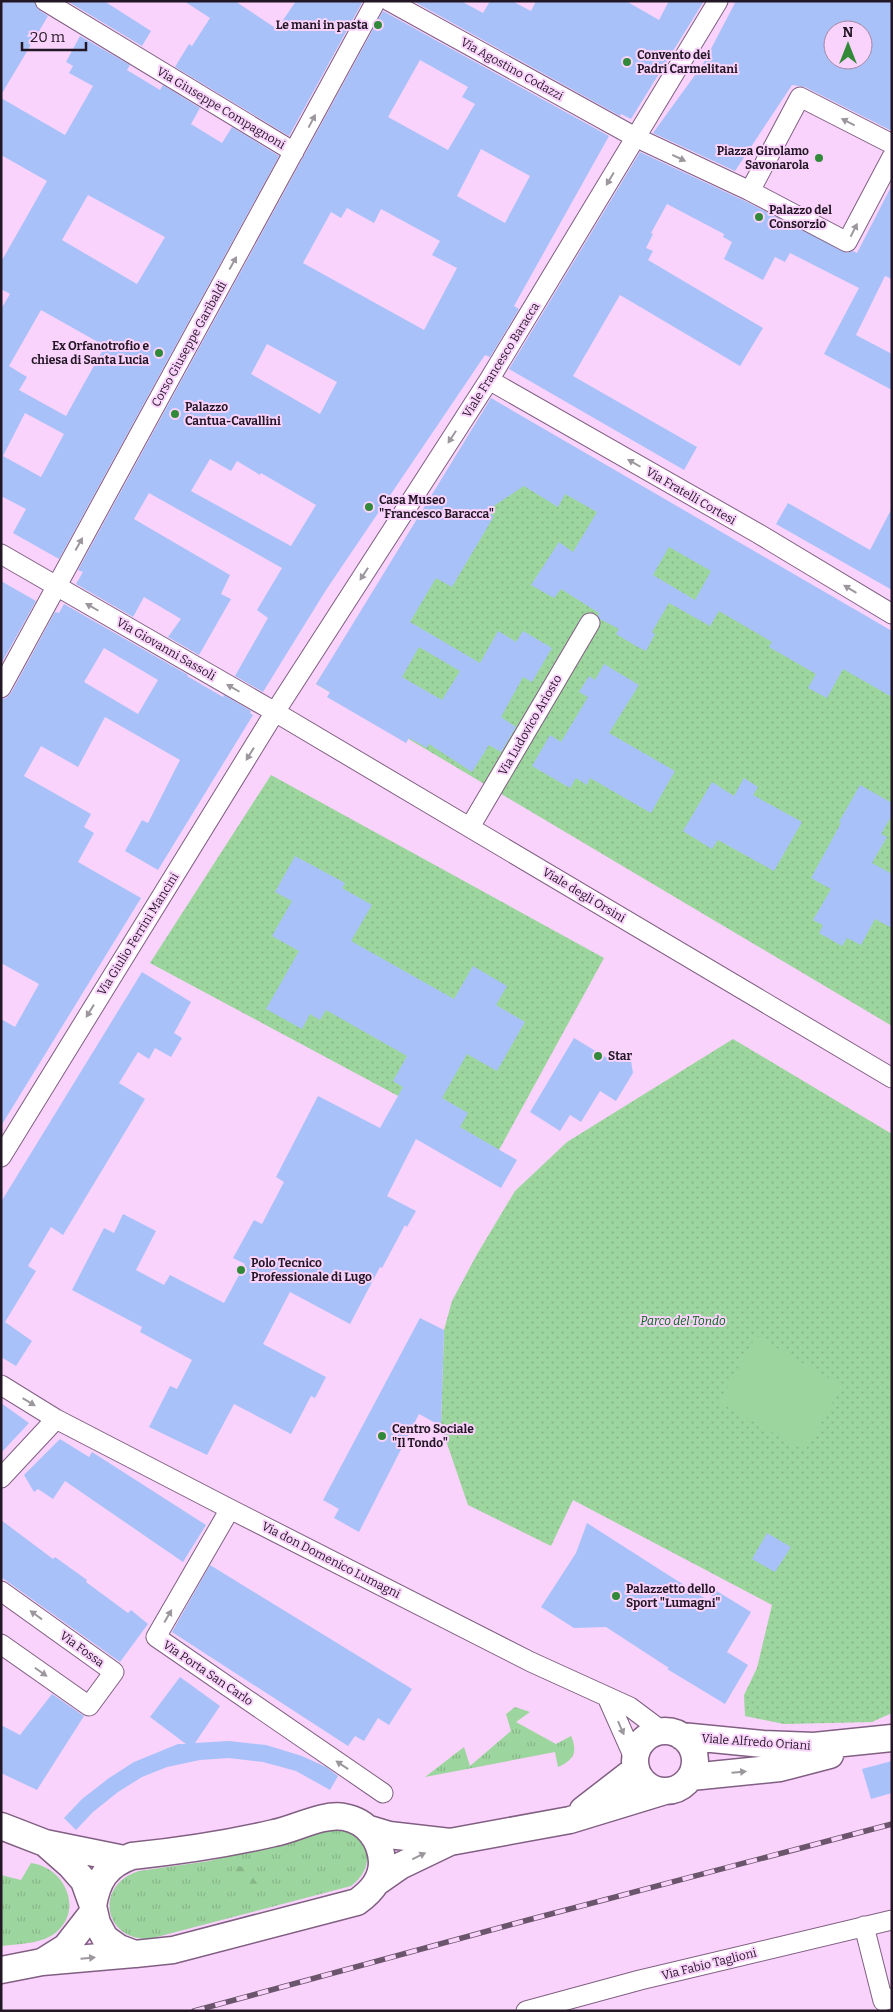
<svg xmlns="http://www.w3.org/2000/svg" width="893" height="2012" font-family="Bitter,serif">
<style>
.grass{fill:url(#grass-tufts)}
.forest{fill:url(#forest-firs)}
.park{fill:url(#park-dots)}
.pitch{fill:#9dd59e}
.building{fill:#a8c2f9;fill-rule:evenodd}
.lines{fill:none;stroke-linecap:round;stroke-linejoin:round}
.street-casing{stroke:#805f82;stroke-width:21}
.secondary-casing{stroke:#805f82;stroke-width:29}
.street{stroke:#fff;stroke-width:19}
.secondary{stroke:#fff;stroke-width:26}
.rail-casing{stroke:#6b556c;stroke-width:5.5}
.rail{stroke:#f9d3fb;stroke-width:4;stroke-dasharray:11;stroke-linecap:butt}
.oneway{fill:#9c979d}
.poi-dot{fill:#318939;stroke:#f9d3fb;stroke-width:2}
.labels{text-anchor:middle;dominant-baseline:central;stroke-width:4;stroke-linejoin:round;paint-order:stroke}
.poi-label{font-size:12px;font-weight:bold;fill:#241725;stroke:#f9d3fb;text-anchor:start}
.street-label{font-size:12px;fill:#241725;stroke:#f9d3fb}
.park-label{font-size:12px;font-style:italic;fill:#066218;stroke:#f9d3fb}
</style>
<defs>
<pattern id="grass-tufts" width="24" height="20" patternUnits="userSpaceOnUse" patternTransform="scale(1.25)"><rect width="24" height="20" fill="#9dd59e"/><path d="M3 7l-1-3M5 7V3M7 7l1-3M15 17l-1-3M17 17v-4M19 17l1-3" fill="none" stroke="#87b688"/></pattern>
<pattern id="forest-firs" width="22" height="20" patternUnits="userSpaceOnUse" patternTransform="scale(1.25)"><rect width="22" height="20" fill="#9dd59e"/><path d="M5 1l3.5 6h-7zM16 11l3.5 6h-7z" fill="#87b688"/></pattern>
<pattern id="park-dots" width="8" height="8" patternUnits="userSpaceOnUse" patternTransform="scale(1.25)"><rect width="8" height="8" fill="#9dd59e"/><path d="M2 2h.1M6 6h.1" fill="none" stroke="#87b688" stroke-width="1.8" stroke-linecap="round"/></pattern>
</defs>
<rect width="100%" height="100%" fill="#f9d3fb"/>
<path class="grass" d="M 515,1707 L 530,1712 L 516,1722 L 556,1744 L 571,1736 C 578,1752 574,1760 558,1767 L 555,1752 L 425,1777 L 464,1747 L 470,1766 L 511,1731 L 506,1714 Z
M 332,1830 C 368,1829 380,1864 351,1886 L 149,1939 C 103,1940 94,1885 139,1871 L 209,1861 Z
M 31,1863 C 65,1867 85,1911 54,1934 C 40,1944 17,1944 1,1946 L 1,1875 L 21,1880 Z"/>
<path class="forest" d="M 244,1864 L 249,1864 L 256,1869 L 253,1878 L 257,1883 L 256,1887 L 253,1892 C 246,1892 244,1892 241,1886 L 243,1883 L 235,1882 L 230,1873 L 237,1866 L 242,1867 Z"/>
<path class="park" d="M 493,407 L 892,635 L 892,1026 L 316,684 Z
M 271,775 L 604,958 L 499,1150 L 150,963 Z
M 733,1039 L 892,1134 L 892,1713 L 872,1722 L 784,1724 L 745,1716 L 744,1695 L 757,1668 L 772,1605 L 573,1500 L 551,1546 L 468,1505 L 441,1426 L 444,1330 L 452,1301 L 476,1256 L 515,1191 L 567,1142 Z"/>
<path class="pitch" d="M 756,1336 L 842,1386 L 805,1451 L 719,1402 Z"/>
<path class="building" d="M 1,1 L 34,1 L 39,10 L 48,16 L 1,95 Z
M 67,1 L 104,1 L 151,31 L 142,46 Z
M 184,1 L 235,1 L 277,29 L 296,1 L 363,1 L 289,136 L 175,67 L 189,44 L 192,46 L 210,18 Z
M 413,1 L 461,1 L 483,13 L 490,1 L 512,1 L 531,11 L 536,1 L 626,1 L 659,20 L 669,1 L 704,1 L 631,119 L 621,114 L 620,116 Z
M 736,1 L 892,1 L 892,131 L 805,87 L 792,85 L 735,171 L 653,133 L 703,64 ZM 833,30 L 863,30 L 863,60 L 833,60 Z
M 383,11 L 609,136 L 514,306 L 519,309 L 490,357 L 485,355 L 326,590 L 263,692 L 235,676 L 268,618 L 257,610 L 282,568 L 149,493 L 134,519 L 230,575 L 221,594 L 231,599 L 199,655 L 168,637 L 181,619 L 144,597 L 133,617 L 76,584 L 83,572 L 78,570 ZM 420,60 L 468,87 L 462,97 L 475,104 L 448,150 L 388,117 ZM 481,149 L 530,176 L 505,223 L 457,196 ZM 347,208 L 374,223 L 381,209 L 440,241 L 432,255 L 457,268 L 424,330 L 303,263 L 331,212 L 341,218 ZM 267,344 L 337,382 L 320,414 L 251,374 ZM 210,459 L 231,471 L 237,461 L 260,475 L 261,473 L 316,505 L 291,546 L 191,491 Z
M 80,36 L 130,65 L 127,70 L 160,90 L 163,85 L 200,108 L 191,124 L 222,143 L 232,127 L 279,156 L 59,559 L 13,533 L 26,509 L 1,496 L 1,309 L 10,294 L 1,289 L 1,262 L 47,181 L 1,155 L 1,98 L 65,135 L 93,86 L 69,73 L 73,66 L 66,62 ZM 88,195 L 165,237 L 137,284 L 62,240 ZM 41,310 L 105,346 L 66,416 L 19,390 L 27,377 L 9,366 ZM 25,413 L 64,434 L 41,477 L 3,456 Z
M 640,152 L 745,201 L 847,253 L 853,251 L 857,253 L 892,185 L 892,279 L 885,276 L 856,335 L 892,354 L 892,390 L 824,354 L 859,288 L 790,253 L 785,262 L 775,257 L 763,280 L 724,259 L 732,242 L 723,237 L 724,234 L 667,204 L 651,233 L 653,234 L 646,248 L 653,251 L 648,260 L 763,328 L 740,366 L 620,295 L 573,376 L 697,447 L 684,470 L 509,369 Z
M 491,398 L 892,631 L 892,697 L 843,669 L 827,698 L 808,688 L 816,674 L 769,647 L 772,642 L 719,611 L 710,626 L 669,603 L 652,632 L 655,634 L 646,651 L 636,646 L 616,634 L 619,629 L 600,619 L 598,616 L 599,613 L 561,589 L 554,598 L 531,585 L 559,542 L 573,552 L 597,512 L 565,494 L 558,507 L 524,486 L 486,511 L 494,516 L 452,587 L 436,578 L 410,622 L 480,663 L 498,631 L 516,642 L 523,631 L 552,648 L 532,682 L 523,677 L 501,717 L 516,727 L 501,752 L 489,745 L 472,772 L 429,744 L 427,748 L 409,738 L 406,743 L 327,697 L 330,692 L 316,684 ZM 669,547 L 711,571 L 695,600 L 653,575 ZM 419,647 L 460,671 L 442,700 L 402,677 Z
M 788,503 L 870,550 L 892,508 L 892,590 L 776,524 Z
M 1,581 L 36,601 L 1,664 Z
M 64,604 L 188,675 L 187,676 L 223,697 L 224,695 L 251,711 L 250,713 L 253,715 L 158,870 L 125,851 L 142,820 L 148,823 L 180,760 L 105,717 L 78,767 L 41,746 L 24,776 L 91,814 L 84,827 L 94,833 L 78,862 L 141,898 L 1,1126 L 1,1019 L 15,1027 L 39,984 L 1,963 L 1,699 L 6,698 L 11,693 L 55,612 L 59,613 ZM 104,648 L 158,680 L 138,714 L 84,682 Z
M 604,664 L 639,685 L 609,733 L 675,771 L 651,813 L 590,778 L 587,785 L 576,778 L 570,788 L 532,766 L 550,735 L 561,742 L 588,697 L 579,692 L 589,676 L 595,680 Z
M 744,778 L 758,787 L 753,795 L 802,822 L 774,871 L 718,840 L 712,849 L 683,831 L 712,782 L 734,796 Z
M 860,785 L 892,803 L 892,815 L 881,834 L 887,837 L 872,863 L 892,874 L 892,928 L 875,919 L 861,945 L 847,938 L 842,946 L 819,933 L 823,925 L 813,920 L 831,889 L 811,878 L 841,823 L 839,822 Z
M 295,856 L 345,883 L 342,888 L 372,905 L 351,941 L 454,999 L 473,966 L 507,986 L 496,1005 L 525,1022 L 497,1071 L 467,1054 L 442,1098 L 468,1113 L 460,1127 L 517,1160 L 501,1188 L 416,1139 L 387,1196 L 416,1211 L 407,1227 L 405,1225 L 382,1268 L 380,1267 L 350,1324 L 290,1292 L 263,1344 L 326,1377 L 315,1398 L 311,1396 L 291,1434 L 234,1404 L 207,1455 L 149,1427 L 170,1386 L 177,1389 L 192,1360 L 140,1332 L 142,1327 L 72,1290 L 104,1228 L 114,1233 L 123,1214 L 156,1231 L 136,1270 L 164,1285 L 170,1275 L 224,1303 L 245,1264 L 233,1258 L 254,1220 L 262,1224 L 284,1182 L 276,1177 L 318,1096 L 380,1128 L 403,1087 L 393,1081 L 407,1056 L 326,1010 L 320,1020 L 310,1014 L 302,1029 L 266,1009 L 299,951 L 272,936 L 292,901 L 275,892 Z
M 142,972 L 191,1002 L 174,1033 L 182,1038 L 171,1057 L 155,1048 L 149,1059 L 138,1052 L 119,1083 L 145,1099 L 63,1235 L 51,1227 L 28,1266 L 36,1271 L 5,1322 L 32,1341 L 16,1366 L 1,1357 L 1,1202 Z
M 574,1038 L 612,1061 L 621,1057 L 631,1061 L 633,1073 L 616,1101 L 600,1091 L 581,1122 L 570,1115 L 560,1131 L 530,1112 Z
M 420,1318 L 444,1330 L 441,1426 L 419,1414 L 359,1532 L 334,1518 L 339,1509 L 323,1500 Z
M 1,1403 L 29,1423 L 1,1453 Z
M 60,1439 L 89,1457 L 92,1452 L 206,1525 L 183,1562 L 65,1481 L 53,1499 L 38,1489 L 34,1492 L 24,1475 Z
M 1,1520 L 53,1559 L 55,1557 L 87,1580 L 86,1582 L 128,1613 L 131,1610 L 148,1624 L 120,1662 L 1,1577 Z
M 587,1523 L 709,1601 L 715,1590 L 751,1612 L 727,1652 L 748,1665 L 725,1704 L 667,1669 L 669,1668 L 606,1627 L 574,1628 L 541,1607 L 576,1553 Z
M 767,1533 L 791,1547 L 775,1572 L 752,1559 Z
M 210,1565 L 412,1689 L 389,1725 L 378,1718 L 364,1741 L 355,1736 L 348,1746 L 172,1632 Z
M 180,1677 L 220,1706 L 195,1743 L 229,1741 L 266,1745 L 302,1756 L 326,1767 L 338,1776 L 330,1790 L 296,1771 L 263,1762 L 229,1758 L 200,1760 L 167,1767 L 142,1777 L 118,1792 L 93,1812 L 76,1830 L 64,1818 L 82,1799 L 109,1778 L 134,1762 L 178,1744 L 186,1744 L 150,1717 Z
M 52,1694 L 84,1716 L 37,1790 L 1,1773 L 1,1725 L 20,1735 Z
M 892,1761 L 892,1793 L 871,1799 L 862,1769 Z"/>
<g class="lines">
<g class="street-casing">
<path id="street" d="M 45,1 L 294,152
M 389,1 L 635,137 L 750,191
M 892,144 L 800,97 L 750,191 L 847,242 L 892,157
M 489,380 L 759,534 L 892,614
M 1,554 L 275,712 L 892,1078
M 1,688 L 376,1
M 470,827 L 590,623
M 1,1157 L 275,712 L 489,380 L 718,1
M 1,1385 L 56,1419 L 230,1509 L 531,1662 L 630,1707 L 662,1731
M 1,1478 L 56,1419
M 230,1509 L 156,1637 L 383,1793
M 1,1591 L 114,1672 L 89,1706 L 1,1644
M 607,1697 L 635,1760
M 864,1926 L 883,2001 L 892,1998
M 526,2011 L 640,1980 L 892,1920"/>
</g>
<g class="secondary-casing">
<path id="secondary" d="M635 1761a30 30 0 1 1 60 0a30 30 0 1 1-60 0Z
M 681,1736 L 763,1744 L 814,1746 L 892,1738
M 691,1777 L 780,1768 L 830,1755
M 583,1810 L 636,1769
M 1,1826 L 45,1843 L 124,1859
M 369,1829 L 389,1835 L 450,1842 L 400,1866 L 377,1882
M 450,1842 L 570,1820 L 665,1791
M 45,1843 L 70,1865 L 84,1881 L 93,1906 L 97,1923 L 105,1938 L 119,1948 L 135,1954 L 173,1950 L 357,1902 C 371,1892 382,1880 382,1862 C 381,1840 367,1821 344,1817 C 323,1813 295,1829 274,1833 C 227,1844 180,1851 132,1856 C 106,1865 97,1881 93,1906
M 42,1962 L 66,1947 L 94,1911
M 1,1970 L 42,1962 L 134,1954"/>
</g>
<use href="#street" class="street"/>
<use href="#secondary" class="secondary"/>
<g class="rail-casing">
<path id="rail" d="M 194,2011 L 528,1920 L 892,1824"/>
</g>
<use href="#rail" class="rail"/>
</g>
<defs><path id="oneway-solid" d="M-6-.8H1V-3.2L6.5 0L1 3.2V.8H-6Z" transform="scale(1.25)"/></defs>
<g class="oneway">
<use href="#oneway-solid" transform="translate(312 121) rotate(-62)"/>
<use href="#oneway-solid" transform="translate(848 122) rotate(-153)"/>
<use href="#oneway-solid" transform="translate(679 158) rotate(25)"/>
<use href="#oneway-solid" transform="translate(610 179) rotate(121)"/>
<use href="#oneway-solid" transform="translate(854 230) rotate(-63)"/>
<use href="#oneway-solid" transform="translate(233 263) rotate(-61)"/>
<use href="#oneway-solid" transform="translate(452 437) rotate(123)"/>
<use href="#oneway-solid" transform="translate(634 463) rotate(-150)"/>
<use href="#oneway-solid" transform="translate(79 544) rotate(-61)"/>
<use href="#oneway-solid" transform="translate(364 574) rotate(123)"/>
<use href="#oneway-solid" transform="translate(850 589) rotate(-149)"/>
<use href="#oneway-solid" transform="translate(92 607) rotate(-150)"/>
<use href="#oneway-solid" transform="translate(233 688) rotate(-150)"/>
<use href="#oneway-solid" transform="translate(250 754) rotate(122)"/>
<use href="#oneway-solid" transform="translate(90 1011) rotate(122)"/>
<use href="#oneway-solid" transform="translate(29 1402) rotate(31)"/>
<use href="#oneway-solid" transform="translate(36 1615) rotate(-144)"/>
<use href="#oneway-solid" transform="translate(168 1616) rotate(-60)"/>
<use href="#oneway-solid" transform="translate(41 1672) rotate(35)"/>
<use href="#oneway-solid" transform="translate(621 1728) rotate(66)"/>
<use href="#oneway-solid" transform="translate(342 1765) rotate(-146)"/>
<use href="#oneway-solid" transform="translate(739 1772) rotate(-5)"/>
<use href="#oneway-solid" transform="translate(419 1856) rotate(-26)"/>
<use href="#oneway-solid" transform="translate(88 1958) rotate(-5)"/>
</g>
<g class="poi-dot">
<circle cx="378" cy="25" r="5"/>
<circle cx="627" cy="62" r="5"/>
<circle cx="819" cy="158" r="5"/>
<circle cx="759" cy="217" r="5"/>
<circle cx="159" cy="353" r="5"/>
<circle cx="175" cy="414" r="5"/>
<circle cx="369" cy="507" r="5"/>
<circle cx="598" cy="1056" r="5"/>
<circle cx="241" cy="1270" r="5"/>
<circle cx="382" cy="1436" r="5"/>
<circle cx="616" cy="1596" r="5"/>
</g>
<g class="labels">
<g class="poi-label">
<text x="368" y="25" text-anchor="end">Le mani in pasta</text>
<text x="637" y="55">Convento dei<tspan x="637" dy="14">Padri Carmelitani</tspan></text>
<text x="809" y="151" text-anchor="end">Piazza Girolamo<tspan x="809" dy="14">Savonarola</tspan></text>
<text x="769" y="210">Palazzo del<tspan x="769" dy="14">Consorzio</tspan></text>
<text x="149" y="346" text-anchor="end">Ex Orfanotrofio e<tspan x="149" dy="14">chiesa di Santa Lucia</tspan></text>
<text x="185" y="407">Palazzo<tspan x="185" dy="14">Cantua-Cavallini</tspan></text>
<text x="379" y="500">Casa Museo<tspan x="379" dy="14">"Francesco Baracca"</tspan></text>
<text x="608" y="1056">Star</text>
<text x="251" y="1263">Polo Tecnico<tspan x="251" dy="14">Professionale di Lugo</tspan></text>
<text x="392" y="1429">Centro Sociale<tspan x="392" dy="14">"Il Tondo"</tspan></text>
<text x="626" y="1589">Palazzetto dello<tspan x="626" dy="14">Sport "Lumagni"</tspan></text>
</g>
<g class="street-label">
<text transform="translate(512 69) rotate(29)">Via Agostino Codazzi</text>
<text transform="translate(221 108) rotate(31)">Via Giuseppe Compagnoni</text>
<text transform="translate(189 344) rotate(-61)">Corso Giuseppe Garibaldi</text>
<text transform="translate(501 360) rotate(-58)">Viale Francesco Baracca</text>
<text transform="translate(691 496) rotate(30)">Via Fratelli Cortesi</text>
<text transform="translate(166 649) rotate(30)">Via Giovanni Sassoli</text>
<text transform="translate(530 725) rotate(-60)">Via Ludovico Ariosto</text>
<text transform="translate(584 895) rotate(31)">Viale degli Orsini</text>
<text transform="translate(138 934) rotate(-58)">Via Giulio Ferrini Mancini</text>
<text transform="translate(331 1560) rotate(27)">Via don Domenico Lumagni</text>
<text transform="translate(82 1649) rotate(36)">Via Fossa</text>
<text transform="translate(208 1673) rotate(34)">Via Porta San Carlo</text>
<text transform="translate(756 1742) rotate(4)">Viale Alfredo Oriani</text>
<text transform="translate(709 1964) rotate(-14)">Via Fabio Taglioni</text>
</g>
<g class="park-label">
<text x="683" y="1321">Parco del Tondo</text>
</g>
</g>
<rect width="893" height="2012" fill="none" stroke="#241725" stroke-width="5"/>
<g transform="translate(848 45)"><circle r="24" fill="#f9d3fb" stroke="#a488a5"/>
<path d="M0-4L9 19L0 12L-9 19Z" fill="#318939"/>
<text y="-8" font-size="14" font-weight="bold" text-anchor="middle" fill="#241725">N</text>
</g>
<path d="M22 42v8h64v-8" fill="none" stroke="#241725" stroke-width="2.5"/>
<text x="30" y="42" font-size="15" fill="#241725" stroke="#f9d3fb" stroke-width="4" paint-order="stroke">20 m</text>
</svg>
